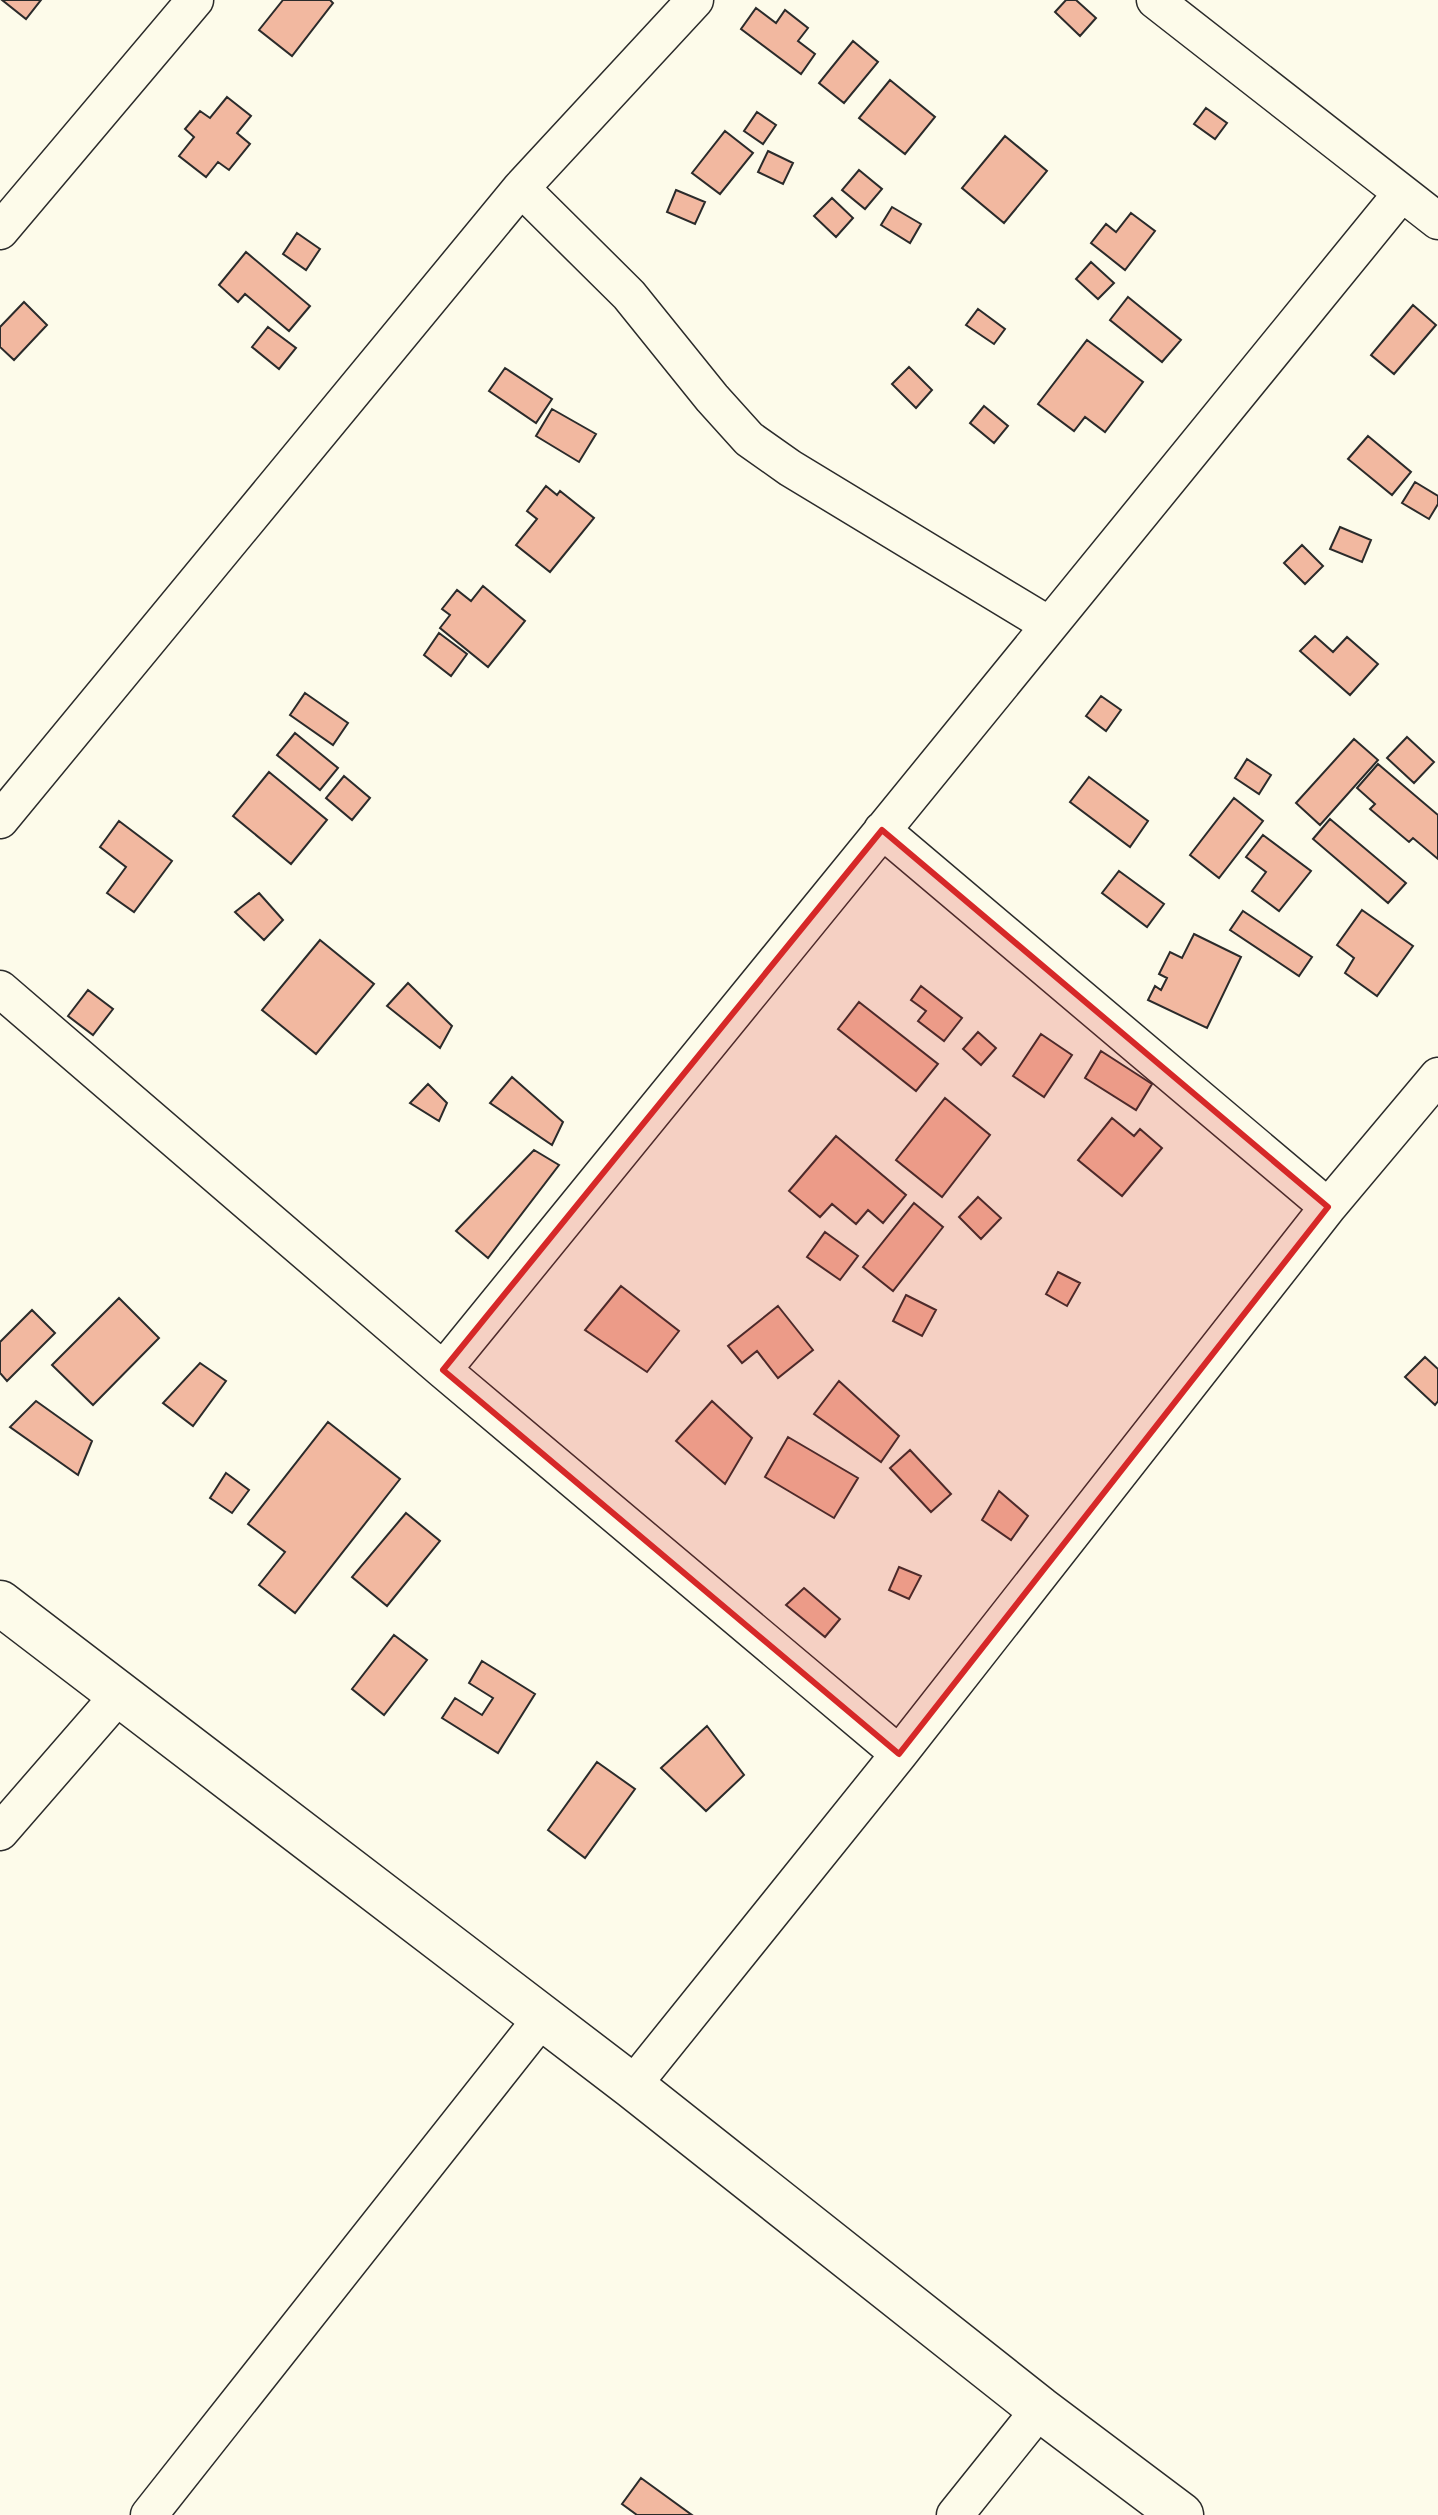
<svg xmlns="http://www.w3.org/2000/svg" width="1438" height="2515" font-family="Montserrat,sans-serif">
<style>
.building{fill:#f2b8a0;stroke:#2b2b2b;stroke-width:2}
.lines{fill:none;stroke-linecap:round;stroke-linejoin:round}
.minor-casing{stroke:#2b2b2b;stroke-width:39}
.tertiary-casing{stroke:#2b2b2b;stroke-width:47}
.minor{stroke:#fdfbea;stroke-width:36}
.tertiary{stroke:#fdfbea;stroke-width:44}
.marked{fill:#d62828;fill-opacity:0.2;stroke:#d62828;stroke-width:6;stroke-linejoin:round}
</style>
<rect width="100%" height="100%" fill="#fdfbea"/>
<path class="building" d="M 2,0 L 41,0 L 26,19 Z
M 283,0 L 330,0 L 333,3 L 292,56 L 259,30 Z
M 1066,0 L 1076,0 L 1096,18 L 1080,36 L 1055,12 Z
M 756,8 L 776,23 L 785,10 L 808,28 L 798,41 L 815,54 L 801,74 L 741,29 Z
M 853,41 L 878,62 L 844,103 L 819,83 Z
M 890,80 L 935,117 L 905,154 L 859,118 Z
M 227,97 L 251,116 L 237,133 L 250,144 L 229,170 L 218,162 L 206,177 L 179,156 L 194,137 L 185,129 L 200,111 L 210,118 Z
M 1206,108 L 1227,123 L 1215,139 L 1194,124 Z
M 757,112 L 776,125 L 763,144 L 744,131 Z
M 725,131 L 753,153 L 720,194 L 692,173 Z
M 1005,136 L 1047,171 L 1004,223 L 962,188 Z
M 768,151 L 793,163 L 783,184 L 758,172 Z
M 859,170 L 882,189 L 865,209 L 842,190 Z
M 676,190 L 705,202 L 695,224 L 667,212 Z
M 832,198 L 853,218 L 836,237 L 814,216 Z
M 892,207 L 921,224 L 910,243 L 881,225 Z
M 1131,213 L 1155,231 L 1125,270 L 1091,243 L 1106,224 L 1116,232 Z
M 297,233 L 320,249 L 306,270 L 283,254 Z
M 246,252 L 310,306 L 289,331 L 245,294 L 238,302 L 219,285 Z
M 1091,262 L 1114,283 L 1098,299 L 1076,279 Z
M 1128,297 L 1181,340 L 1162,362 L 1110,320 Z
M 24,302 L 47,325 L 14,360 L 0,347 L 0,327 Z
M 1413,305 L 1436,325 L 1394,374 L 1371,355 Z
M 978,309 L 1005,329 L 994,344 L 966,325 Z
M 268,327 L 296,348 L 279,369 L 252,347 Z
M 1087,340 L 1143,382 L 1105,432 L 1085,417 L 1074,431 L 1038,404 Z
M 909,367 L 932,390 L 916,408 L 892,384 Z
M 505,368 L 552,399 L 536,423 L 489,391 Z
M 984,406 L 1008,426 L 994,443 L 970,423 Z
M 552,409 L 596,434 L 579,462 L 536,436 Z
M 1368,436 L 1411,472 L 1392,495 L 1348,459 Z
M 1415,482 L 1438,496 L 1438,504 L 1429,519 L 1402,503 Z
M 546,486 L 557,495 L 560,491 L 594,518 L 550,572 L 516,545 L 537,519 L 527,511 Z
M 1340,527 L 1371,540 L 1362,562 L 1330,549 Z
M 1302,545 L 1323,566 L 1305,584 L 1284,563 Z
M 483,586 L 525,621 L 488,667 L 440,628 L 450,615 L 442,609 L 457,590 L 471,601 Z
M 439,633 L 467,654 L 451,676 L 424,655 Z
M 1315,636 L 1333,652 L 1347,637 L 1378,664 L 1350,695 L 1300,651 Z
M 305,693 L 348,723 L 333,745 L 290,715 Z
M 1101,696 L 1121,710 L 1106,731 L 1086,716 Z
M 295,733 L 338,768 L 320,790 L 277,755 Z
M 1407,737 L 1434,762 L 1414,783 L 1387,758 Z
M 1354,739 L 1378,760 L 1320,825 L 1296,803 Z
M 1247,759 L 1271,775 L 1259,794 L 1235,778 Z
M 1378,764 L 1438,815 L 1438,859 L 1413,838 L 1409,842 L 1370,809 L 1375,804 L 1357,788 Z
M 269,772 L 327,820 L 291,864 L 233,816 Z
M 344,776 L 370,798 L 352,820 L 326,798 Z
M 1089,777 L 1148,821 L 1130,847 L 1070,802 Z
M 1234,798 L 1263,821 L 1219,878 L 1190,855 Z
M 1330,819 L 1406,883 L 1388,903 L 1313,839 Z
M 119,821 L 172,861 L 134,912 L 107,893 L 126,867 L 100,847 Z
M 1263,835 L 1311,871 L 1279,911 L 1252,891 L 1266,872 L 1246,857 Z
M 1119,871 L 1164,904 L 1147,927 L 1102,893 Z
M 259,893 L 283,920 L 264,940 L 235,912 Z
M 1362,910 L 1413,946 L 1377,996 L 1345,973 L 1354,958 L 1337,945 Z
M 1243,911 L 1312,957 L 1299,976 L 1230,930 Z
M 1194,934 L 1241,957 L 1207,1028 L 1148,1000 L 1155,986 L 1161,990 L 1167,978 L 1159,974 L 1170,952 L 1182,958 Z
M 320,940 L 374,984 L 316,1054 L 262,1010 Z
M 408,983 L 452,1026 L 440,1048 L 387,1006 Z
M 921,986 L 962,1018 L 944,1041 L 918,1021 L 926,1011 L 911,1000 Z
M 88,990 L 113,1009 L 93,1035 L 68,1016 Z
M 859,1002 L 938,1064 L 916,1091 L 838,1029 Z
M 978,1032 L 996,1048 L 981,1065 L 963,1049 Z
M 1041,1034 L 1072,1055 L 1044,1097 L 1013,1076 Z
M 1101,1051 L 1152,1084 L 1136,1110 L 1085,1078 Z
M 512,1077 L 563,1122 L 552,1145 L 490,1103 Z
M 428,1084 L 447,1103 L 439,1121 L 410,1103 Z
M 945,1098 L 990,1135 L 942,1197 L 896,1160 Z
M 1112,1118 L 1134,1136 L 1140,1129 L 1162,1148 L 1122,1196 L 1078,1160 Z
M 836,1136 L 906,1195 L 883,1223 L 868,1210 L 856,1224 L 832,1204 L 820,1217 L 789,1191 Z
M 534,1150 L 559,1165 L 488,1258 L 456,1231 Z
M 978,1197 L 1001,1218 L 981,1239 L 959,1217 Z
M 914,1203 L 943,1227 L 893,1291 L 863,1267 Z
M 825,1232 L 858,1256 L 840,1280 L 807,1257 Z
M 1058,1272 L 1080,1283 L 1067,1306 L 1046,1294 Z
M 621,1286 L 679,1331 L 647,1372 L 585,1330 Z
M 906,1295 L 936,1310 L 922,1336 L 893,1321 Z
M 119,1298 L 159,1338 L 93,1405 L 52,1365 Z
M 778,1306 L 813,1350 L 778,1378 L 757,1351 L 742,1363 L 728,1346 Z
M 32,1310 L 55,1333 L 7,1381 L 0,1373 L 0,1342 Z
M 1425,1357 L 1438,1369 L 1438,1401 L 1435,1405 L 1405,1377 Z
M 200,1363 L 226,1381 L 193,1426 L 163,1403 Z
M 839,1381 L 899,1436 L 881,1462 L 814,1414 Z
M 36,1401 L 92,1441 L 78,1475 L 10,1427 Z
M 712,1401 L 752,1438 L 725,1484 L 676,1441 Z
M 328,1422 L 400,1479 L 295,1613 L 259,1585 L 285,1552 L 248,1524 Z
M 788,1437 L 858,1478 L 834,1518 L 765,1477 Z
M 910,1450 L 951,1494 L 931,1512 L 890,1468 Z
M 226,1473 L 249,1490 L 232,1513 L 210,1498 Z
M 999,1491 L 1028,1516 L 1011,1540 L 982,1520 Z
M 406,1513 L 440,1541 L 387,1606 L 352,1577 Z
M 899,1567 L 921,1576 L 909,1599 L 889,1590 Z
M 804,1588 L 840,1619 L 825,1637 L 786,1605 Z
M 394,1635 L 427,1660 L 384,1715 L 352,1689 Z
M 482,1661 L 535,1694 L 498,1753 L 442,1718 L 455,1698 L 482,1715 L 493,1698 L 469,1683 Z
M 707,1726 L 744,1775 L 706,1811 L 661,1768 Z
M 597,1762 L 635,1789 L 585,1858 L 548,1830 Z
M 641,2478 L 692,2515 L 637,2515 L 622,2504 Z"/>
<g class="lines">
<g class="minor-casing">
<path id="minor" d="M 1155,0 L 1438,221
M 521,188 L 629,295 L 712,398 L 749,439 L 790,468 L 1049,625
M 0,231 L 195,0
M 0,820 L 521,188 L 695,0
M 882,830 L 1328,1207
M 0,989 L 443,1370 L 899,1754
M 443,1370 L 1401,194
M 0,1832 L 119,1695
M 632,2086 L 899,1754 L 1328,1207 L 1438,1076
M 149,2515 L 542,2018
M 955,2515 L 1040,2409"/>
</g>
<g class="tertiary-casing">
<path id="tertiary" d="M 0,1603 L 632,2086 L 1040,2409 L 1181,2515"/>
</g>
<use href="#minor" class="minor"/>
<use href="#tertiary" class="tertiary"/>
</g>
<path class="marked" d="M 882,830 L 1328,1207 L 899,1754 L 443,1370 Z"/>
</svg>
